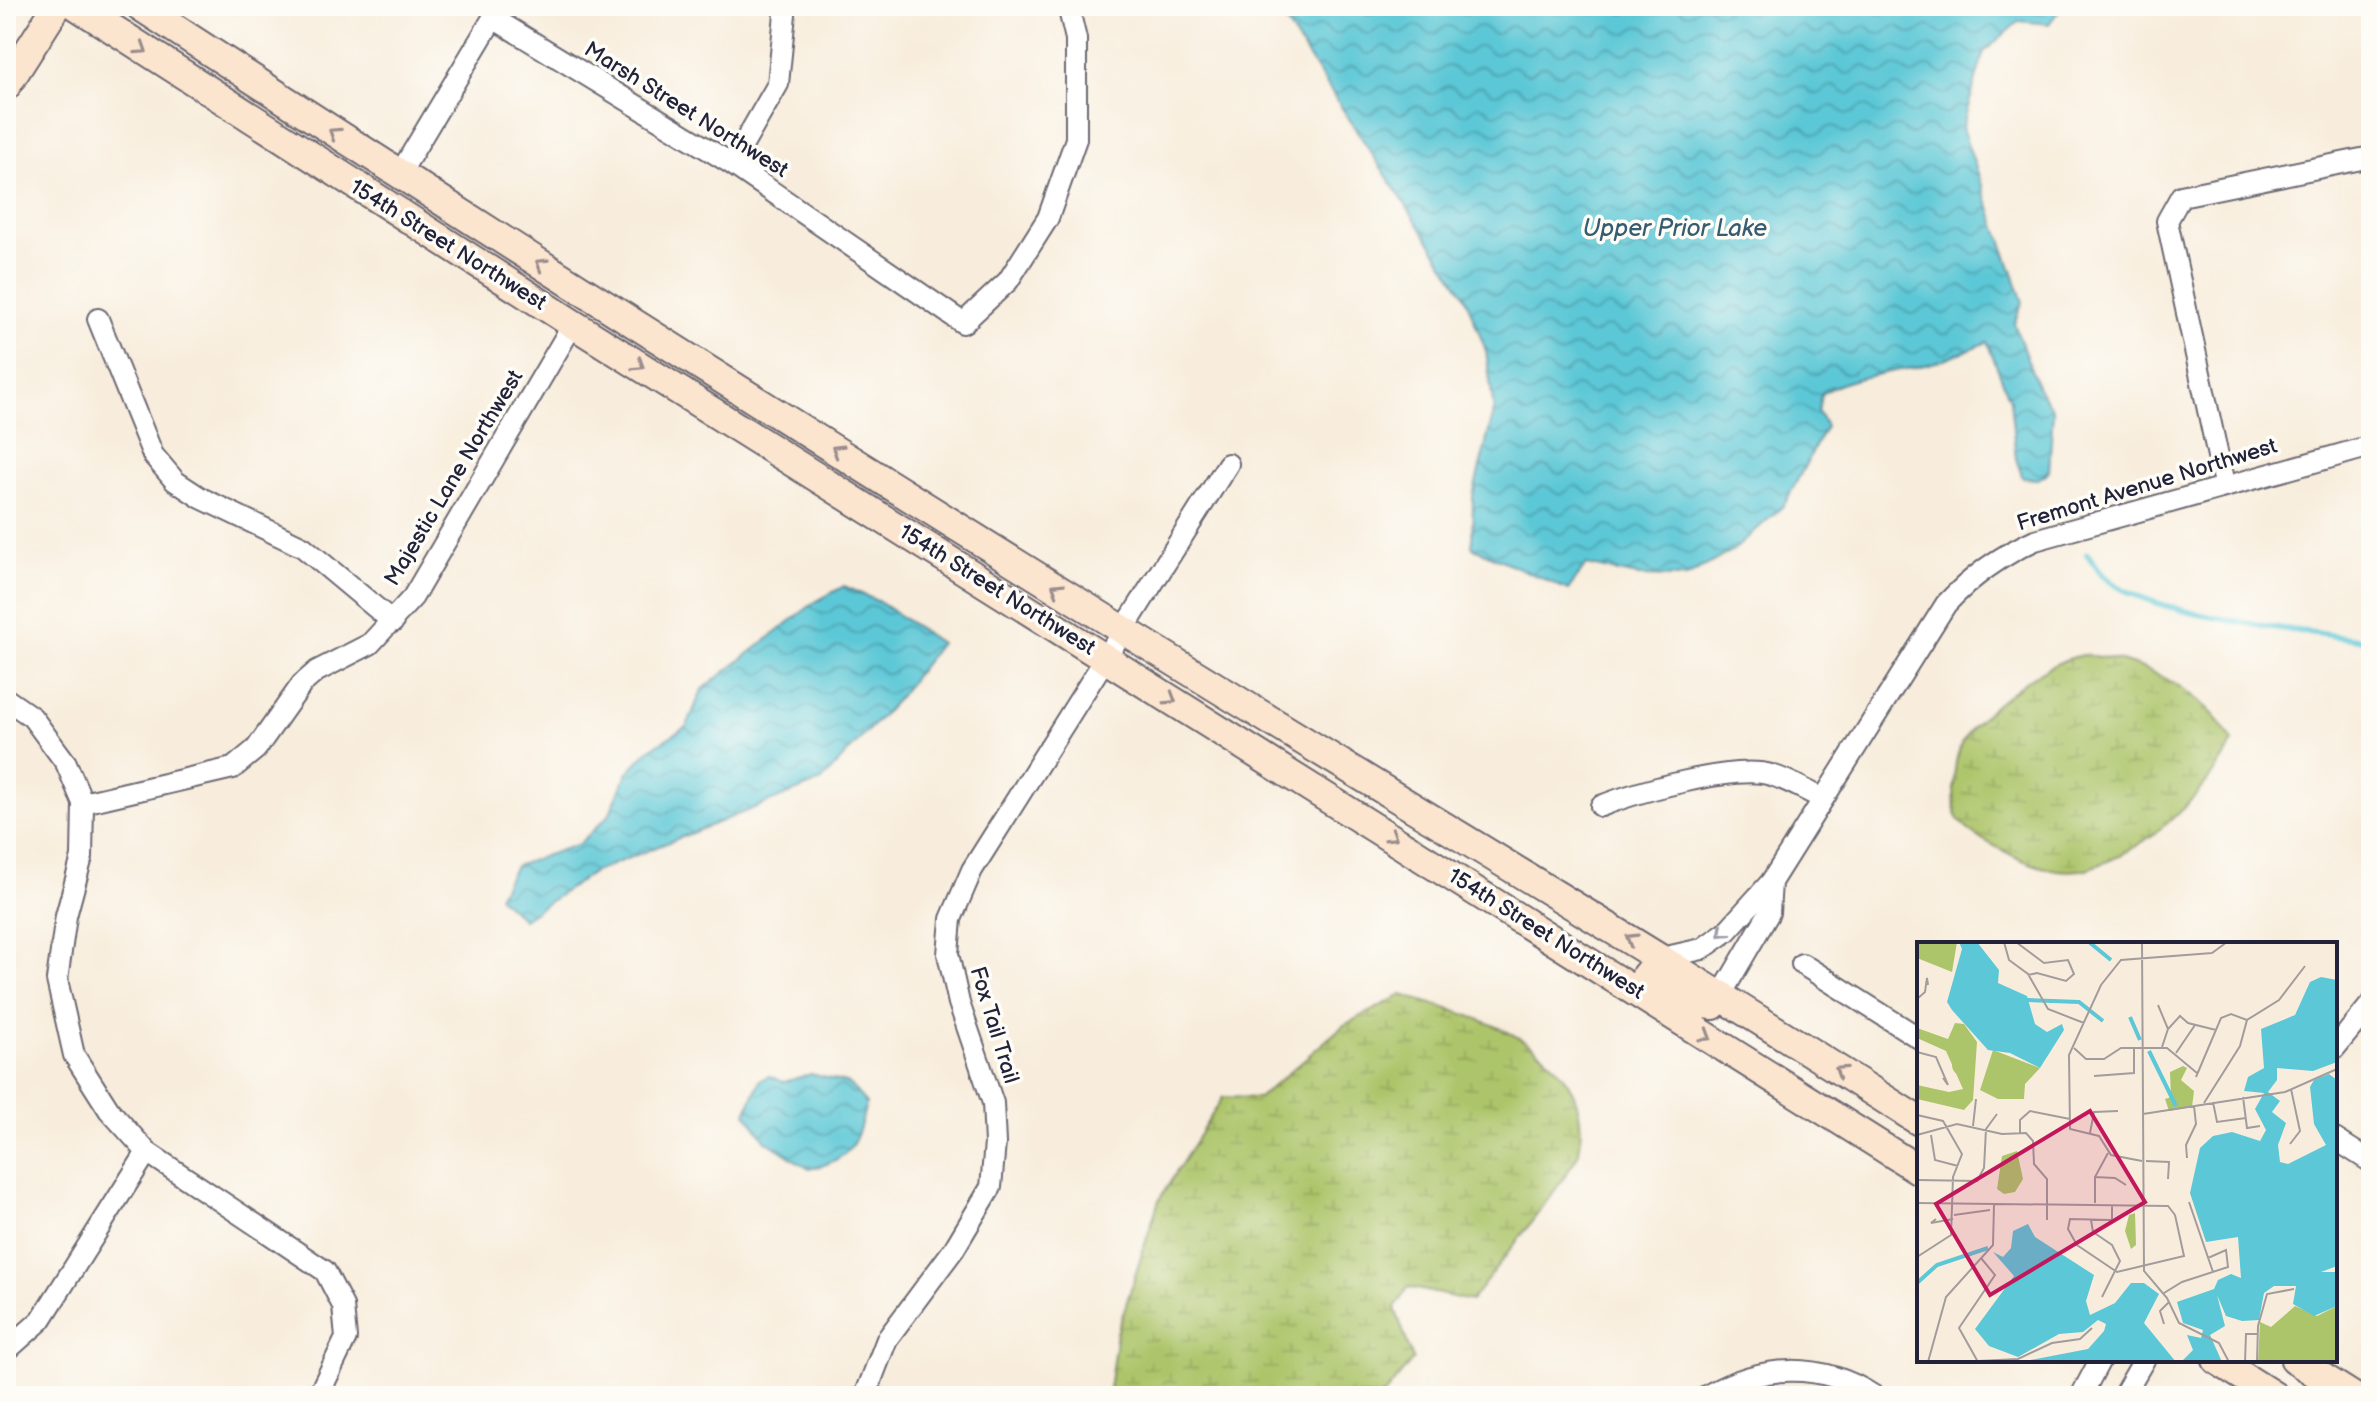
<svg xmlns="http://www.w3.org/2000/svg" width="2377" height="1402" font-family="'Balsamiq Sans',sans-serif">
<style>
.wetland{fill:url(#wetland-marsh);stroke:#687452;stroke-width:2}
.water{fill:url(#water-waves);stroke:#3f7488;stroke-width:2}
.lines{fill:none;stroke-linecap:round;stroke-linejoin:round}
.stream{stroke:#5cc7d6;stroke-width:6}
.street-casing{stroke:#6d6973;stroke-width:24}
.secondary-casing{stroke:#6d6973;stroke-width:32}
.street{stroke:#fff;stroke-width:20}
.secondary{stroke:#fce5cf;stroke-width:28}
.oneway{stroke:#9a8d8c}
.oneway2{stroke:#9c9ca7}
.labels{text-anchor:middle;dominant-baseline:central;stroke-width:7;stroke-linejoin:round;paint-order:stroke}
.street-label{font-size:22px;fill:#22223b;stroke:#fdfcf7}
.water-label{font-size:24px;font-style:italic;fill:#365c71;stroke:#fdfcf7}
.inset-river{fill:none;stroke:#5cc7d6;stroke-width:4}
.inset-road{fill:none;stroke:#a29c9c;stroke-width:2}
.view{fill:#c2185b;fill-opacity:0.15;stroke:#c2185b;stroke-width:4}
.inset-edge{fill:none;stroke:#22223b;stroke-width:4}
</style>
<defs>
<pattern id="wetland-marsh" width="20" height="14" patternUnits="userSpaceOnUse" patternTransform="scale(2)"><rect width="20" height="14" fill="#adc56a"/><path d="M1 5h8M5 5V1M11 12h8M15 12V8" fill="none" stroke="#95a95d"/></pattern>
<pattern id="water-waves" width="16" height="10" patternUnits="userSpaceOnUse" patternTransform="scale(2)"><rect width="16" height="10" fill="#5cc7d6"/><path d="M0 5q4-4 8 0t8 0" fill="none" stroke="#4ca1af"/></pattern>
</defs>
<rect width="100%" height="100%" fill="#fdfcf7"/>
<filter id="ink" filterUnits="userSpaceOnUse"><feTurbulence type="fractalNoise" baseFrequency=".0125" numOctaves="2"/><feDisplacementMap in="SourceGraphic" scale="16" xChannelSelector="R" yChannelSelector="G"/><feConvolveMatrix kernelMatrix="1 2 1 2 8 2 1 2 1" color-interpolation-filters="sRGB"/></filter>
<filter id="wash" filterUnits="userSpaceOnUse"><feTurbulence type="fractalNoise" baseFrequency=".006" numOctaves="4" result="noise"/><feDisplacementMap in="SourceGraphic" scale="32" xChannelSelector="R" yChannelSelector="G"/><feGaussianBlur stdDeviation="1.8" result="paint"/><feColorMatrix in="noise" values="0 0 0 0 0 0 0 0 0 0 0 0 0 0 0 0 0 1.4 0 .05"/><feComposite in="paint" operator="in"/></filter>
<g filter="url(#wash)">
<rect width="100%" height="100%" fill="#f8eddc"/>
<path class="wetland" d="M 2082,655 C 2139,658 2205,690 2233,742 C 2203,796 2151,848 2090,868 C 2063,876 2032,866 2008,853 C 1990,843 1971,836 1958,819 C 1953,812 1955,799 1954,790 C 1953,746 1966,730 1998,703 C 2025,681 2048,663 2082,655 Z
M 1402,995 C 1480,1018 1597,1046 1579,1152 C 1576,1167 1487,1280 1471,1301 L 1408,1287 L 1395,1308 L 1413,1359 L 1383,1396 L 1108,1396 L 1117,1333 L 1159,1200 L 1223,1097 L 1259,1098 L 1344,1025 Z"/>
<path class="water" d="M 1275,6 L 2062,6 L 2049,24 L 2019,21 L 1984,52 L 1962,128 L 2023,302 L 2014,323 L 2038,388 L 2053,410 L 2049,472 L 2037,479 L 2023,478 L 2016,459 L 2010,400 L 1987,342 C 1968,350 1948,359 1929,364 C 1899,372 1843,377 1821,394 L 1818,412 L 1826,426 L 1784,505 L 1735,549 L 1687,577 L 1638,576 L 1586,565 L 1568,590 L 1472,547 L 1473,495 L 1494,411 L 1486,351 L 1464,294 Z
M 844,586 L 879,602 L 940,643 L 898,698 L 822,781 L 594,872 L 523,919 L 498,896 L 515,866 L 579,844 L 609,815 L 627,773 L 650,749 L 687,726 L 702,690 L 815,602 Z
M 811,1074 L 849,1084 L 866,1103 C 857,1143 852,1160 809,1169 L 766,1141 L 746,1113 L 760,1080 L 769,1076 L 784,1082 Z"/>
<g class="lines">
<path class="stream" d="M 2087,554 C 2093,561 2099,572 2106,578 C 2155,619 2305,630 2371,641"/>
</g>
</g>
<g filter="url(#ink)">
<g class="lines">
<g class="street-casing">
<path id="street" d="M 732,164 L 778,84 L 785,14 L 782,6
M 399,175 L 493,18 L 732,164 L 963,323 L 1008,281 L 1048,218 L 1076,139 L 1076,39 L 1068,6
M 98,319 L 153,455 L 175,481 L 201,498 L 303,547 L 393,622
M 2224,484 L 2167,221 L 2181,196 L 2371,157
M 6,699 L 32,717 L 66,763 L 83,803 L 82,857 L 66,916 L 57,980 L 74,1055 L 109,1110 L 147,1152 L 325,1271 L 343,1306 L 346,1338 L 318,1396
M 83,803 L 233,768 L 256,749 L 302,684 L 317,671 L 370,644 L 413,597 L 573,324
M 1601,806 C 1636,792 1736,764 1771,775 C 1789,780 1806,791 1822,798
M 1662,958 L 1702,949 L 1726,932 L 1771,882 L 1946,604 C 1972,576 2000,556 2035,540 L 2371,446
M 1802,964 L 1919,1038
M 1721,995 L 1769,913 L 1771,882
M 2335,1048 L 2371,1004
M 2335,1139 L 2371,1162
M 6,1351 L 41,1320 L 147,1152
M 865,1396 L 887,1339 L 954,1249 L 991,1187 L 995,1143 L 993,1103 L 959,1003 L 948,954 L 951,919 L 972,870 L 1228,464
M 1706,1396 C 1761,1364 1820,1361 1874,1396
M 2081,1396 L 2100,1360
M 2123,1396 L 2144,1360"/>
</g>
<g class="secondary-casing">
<path id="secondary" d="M 77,6 L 573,324 L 1919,1170
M 140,6 C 464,217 791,424 1120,628 C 1386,793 1655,952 1919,1121
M 6,86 L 57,6
M 1646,975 L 1693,1003 L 1713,1005 L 1721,995
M 2217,1360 L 2274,1396
M 2295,1360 L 2352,1396"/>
</g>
<use href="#street" class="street"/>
<use href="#secondary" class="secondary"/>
</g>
<defs><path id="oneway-chevron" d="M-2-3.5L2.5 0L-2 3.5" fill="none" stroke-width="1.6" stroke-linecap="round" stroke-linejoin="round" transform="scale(2)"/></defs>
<g class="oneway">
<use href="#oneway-chevron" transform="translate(142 49) rotate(33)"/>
<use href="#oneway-chevron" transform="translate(334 133) rotate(-147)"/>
<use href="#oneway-chevron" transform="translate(541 264) rotate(-148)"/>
<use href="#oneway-chevron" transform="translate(639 365) rotate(32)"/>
<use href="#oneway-chevron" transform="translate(837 450) rotate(-148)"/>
<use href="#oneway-chevron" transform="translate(1057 588) rotate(-148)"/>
<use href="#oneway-chevron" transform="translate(1171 699) rotate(32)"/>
<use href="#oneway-chevron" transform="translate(1392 836) rotate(32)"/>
<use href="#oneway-chevron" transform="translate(1631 939) rotate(-149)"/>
<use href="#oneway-chevron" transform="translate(1706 1036) rotate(32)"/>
<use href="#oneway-chevron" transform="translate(1840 1071) rotate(-147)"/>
</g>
<use class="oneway2" href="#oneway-chevron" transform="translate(1723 932) rotate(138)"/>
</g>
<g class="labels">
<g class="street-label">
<text transform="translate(686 110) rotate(32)">Marsh Street Northwest</text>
<text transform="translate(448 245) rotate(32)">154th Street Northwest</text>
<text transform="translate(454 478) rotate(-59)">Majestic Lane Northwest</text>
<text transform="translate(2147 485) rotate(-17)">Fremont Avenue Northwest</text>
<text transform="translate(997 590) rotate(32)">154th Street Northwest</text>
<text transform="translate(1546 934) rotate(32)">154th Street Northwest</text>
<text transform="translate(994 1025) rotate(73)">Fox Tail Trail</text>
</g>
<g class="water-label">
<text x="1675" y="228">Upper Prior Lake</text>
</g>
</g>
<g transform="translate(1917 942)">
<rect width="420" height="420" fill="#f8eddc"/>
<path d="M 0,0 L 40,0 L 35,30 L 0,16 ZM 38,81 L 47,82 L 60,100 L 56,158 L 47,168 L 0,157 L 0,143 L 32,150 L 46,147 L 29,109 L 0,96 L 0,86 L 31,97 Z" fill="#adc56a"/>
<path d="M 76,108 L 123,126 L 108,142 L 107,157 L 81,157 L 63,148 ZM35 123a11 11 0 1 1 22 0a11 11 0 1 1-22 0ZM 100,209 L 106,237 L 98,250 L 87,252 L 80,247 L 85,214 ZM 218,271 L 219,303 L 214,307 L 208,289 L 212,273 Z" fill="#adc56a"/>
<path d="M 266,124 L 270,126 L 264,138 L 277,149 L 275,165 L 252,169 L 248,157 L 254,155 L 253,130 ZM 378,364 L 400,374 L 420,364 L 420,420 L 341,420 L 343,380 L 354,385 Z" fill="#adc56a"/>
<path d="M 42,0 L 60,0 L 82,28 L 81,41 L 110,54 L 118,82 L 130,90 L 145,82 L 147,88 L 123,126 L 93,111 L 71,108 L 35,68 L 30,60 L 45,7 ZM 404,35 L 420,38 L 420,120 L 396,129 L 360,126 L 360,138 L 351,150 L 363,159 L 355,170 L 369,181 L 361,203 L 363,220 L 371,222 L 409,203 L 397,182 L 393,145 L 397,138 L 412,132 L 420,138 L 420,324 L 404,330 L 420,330 L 420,364 L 397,374 L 376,362 L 379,344 L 357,344 L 347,351 L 342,378 L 325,379 L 309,374 L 300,353 L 308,384 L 293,393 L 305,420 L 264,420 L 276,408 L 270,393 L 284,396 L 286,388 L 266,381 L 260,360 L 297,347 L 301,338 L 314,332 L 324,336 L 321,295 L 289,300 L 273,251 L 283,206 L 296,194 L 315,190 L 343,199 L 349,188 L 338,167 L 347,151 L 327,149 L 331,135 L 347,126 L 344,87 L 378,73 L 393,40 ZM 111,282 L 118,295 L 177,333 L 169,359 L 173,373 L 198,361 L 214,341 L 227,341 L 242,352 L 227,381 L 259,420 L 103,420 L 171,407 L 187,389 L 189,382 L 181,378 L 166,390 L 142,392 L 101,415 L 72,404 L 58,387 L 97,334 L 76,310 L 86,315 L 94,306 L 96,289 Z" fill="#5cc7d6"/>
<path class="inset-river" d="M 172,0 L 194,18M 110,58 L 162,60 L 186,79M 213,75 L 223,98M 232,109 L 259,164M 0,341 L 20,323 L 71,306"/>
<path class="inset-road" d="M 87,0 L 92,18 L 111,32 L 131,67 L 167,81M 99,0 L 127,21 L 151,18 L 157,32 L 149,39 L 120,31 L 111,33M 225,0 L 227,329 L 250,356 L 262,381 L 302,401 L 312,420M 0,57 L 8,50 L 10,36 L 11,43M 241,63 L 251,87M 245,105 L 251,87 L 263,74 L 271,81 L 299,88M 157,106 L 169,117 L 187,117 L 204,106 L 250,106 L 280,131M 0,110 L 19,115 L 31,143 L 26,136M 259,111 L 278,83M 177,134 L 217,131 L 217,105M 279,135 L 304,76 L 314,72 L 330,78M 326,155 L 330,186 L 343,184M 296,160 L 300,180 L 329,176M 287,161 L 323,104 L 330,78 L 362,58 L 388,24M 226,172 L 368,150 L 420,127M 0,173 L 26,179 L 45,212 L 36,235 L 34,293 L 0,315M 56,184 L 59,157M 103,191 L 103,178 L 113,169 L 153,177M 173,191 L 177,170 L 201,169M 0,193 L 40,182 L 85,192 L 109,191 L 116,199 L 117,222 L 130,237 L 130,278M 14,193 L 18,218 L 41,224M 373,202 L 383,189 L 374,147M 270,216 L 269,203 L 279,182 L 277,164M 225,219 L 194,213 L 182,194 L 153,187 L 152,113 L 184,43 L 204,18 L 295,11 L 310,0M 229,219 L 252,220 L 251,237M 178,235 L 198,236 L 209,243M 0,238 L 60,239 L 67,226 L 69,187 L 80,172M 272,260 L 296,330M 0,261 L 251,264 L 258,273M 178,261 L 178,235 L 191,211M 195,264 L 195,278 L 153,277 L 151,287 L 160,303 L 200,330 L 267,314 L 258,273M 37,273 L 73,268M 19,277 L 14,281 L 36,277M 174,278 L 176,290 L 195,303 L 203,319 L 185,355M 247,351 L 265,340 L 311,325 L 309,308 L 291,316M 247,382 L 243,369 L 252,360M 61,419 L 101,417 L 135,401 L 163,397 L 175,386M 11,420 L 29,355 L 76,303 L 77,263M 61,420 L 42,386 L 78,333 L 64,316M 328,420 L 329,392 L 340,392M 340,420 L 341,384 L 350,352 L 377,347"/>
<path class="view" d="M 173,169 L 228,260 L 73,353 L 19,262 Z"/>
<rect width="420" height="420" class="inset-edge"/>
</g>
<rect width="2377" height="1402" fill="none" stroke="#fdfcf7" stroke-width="32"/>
</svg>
